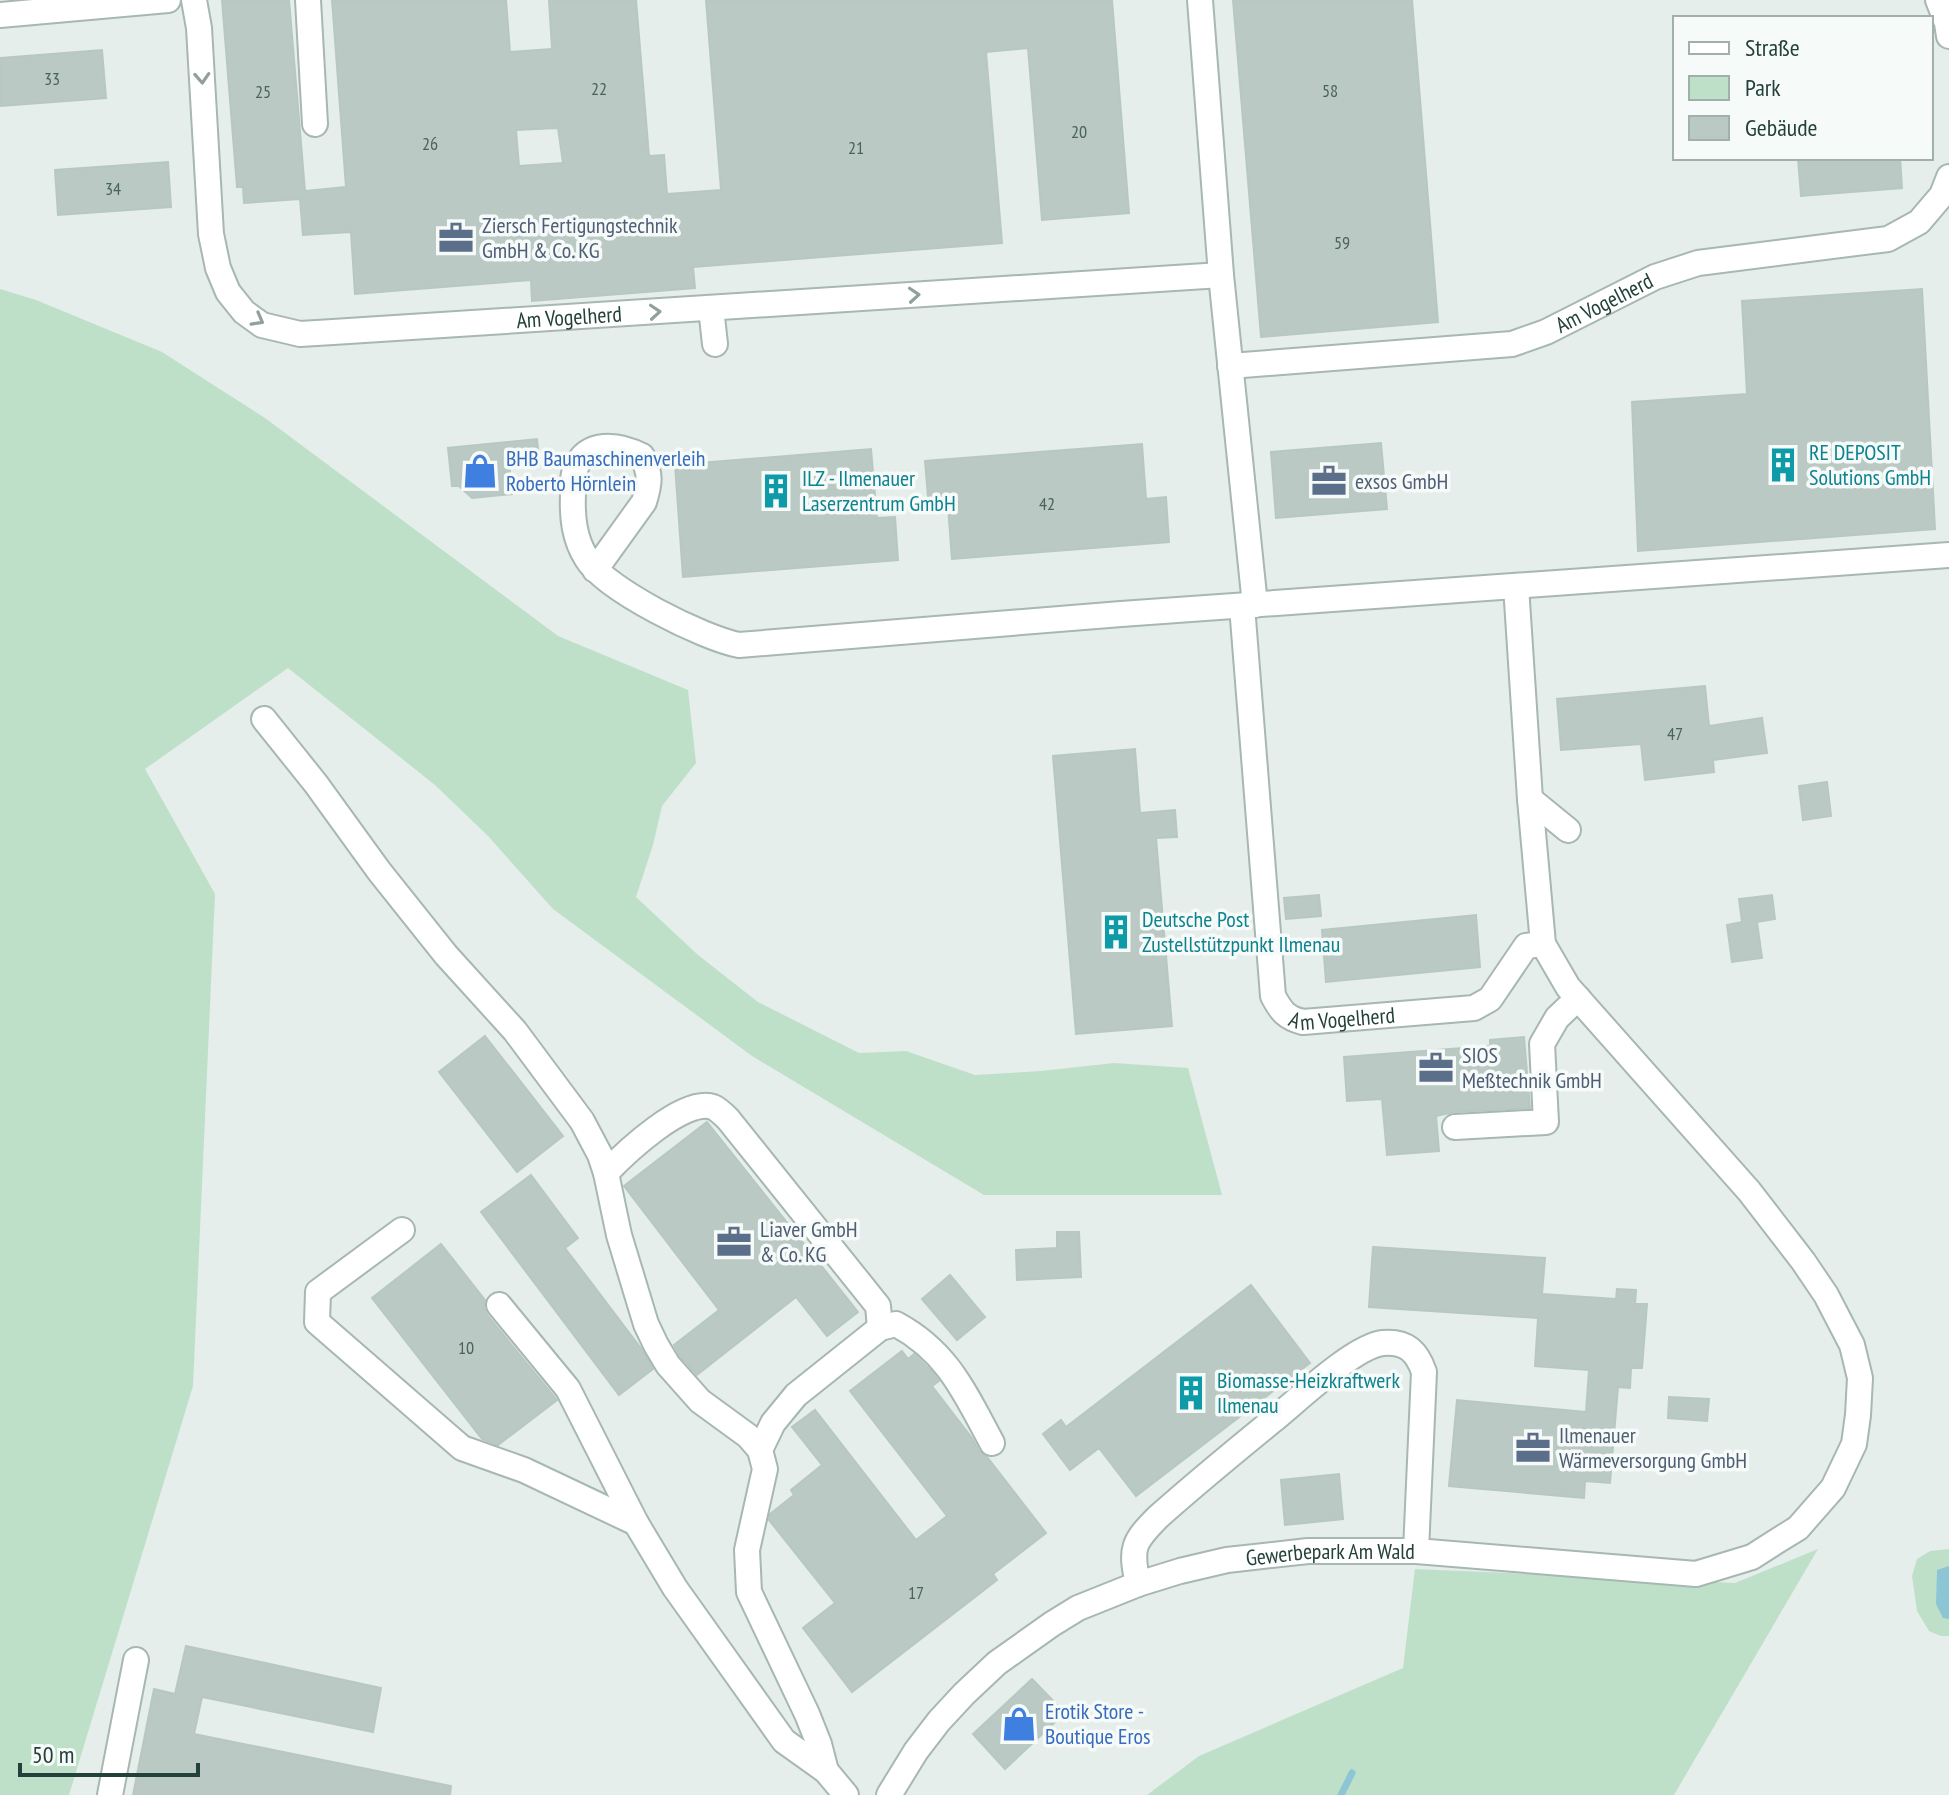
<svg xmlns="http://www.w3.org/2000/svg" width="1949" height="1795" font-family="'PT Sans Narrow',sans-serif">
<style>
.green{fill:#bee0c9}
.water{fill:#8dc5d4}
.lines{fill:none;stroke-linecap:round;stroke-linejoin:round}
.stream{stroke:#8dc5d4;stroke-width:7}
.building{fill:#bac9c4;stroke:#b7c8c2;stroke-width:2;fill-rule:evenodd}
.minor-casing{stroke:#a7b7b2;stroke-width:28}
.minor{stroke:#fff;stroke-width:24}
.oneway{stroke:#91a09c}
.labels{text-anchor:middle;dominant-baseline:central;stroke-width:7;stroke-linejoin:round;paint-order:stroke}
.number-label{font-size:18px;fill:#49635c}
.service-label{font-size:22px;fill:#4e5e75;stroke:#f6faf8;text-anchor:start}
.street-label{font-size:22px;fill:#23413a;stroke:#f6faf8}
.culture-label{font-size:22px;fill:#0d838f;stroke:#f6faf8;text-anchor:start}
.shop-label{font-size:22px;fill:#366cbe;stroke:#f6faf8;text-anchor:start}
</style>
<rect width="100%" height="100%" fill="#e5eeeb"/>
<path class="green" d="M 0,289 L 36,300 L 162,352 L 265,418 L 558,636 L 688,690 L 696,763 L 662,806 L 653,845 L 636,897 L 698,955 L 758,1002 L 859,1053 L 906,1051 L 975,1075 L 1041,1071 L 1114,1063 L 1188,1068 L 1222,1195 L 984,1195 L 752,1056 L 553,909 L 488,836 L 435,785 L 288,668 L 145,769 L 215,894 L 193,1386 L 69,1795 L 0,1795 Z
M 1818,1549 L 1674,1795 L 1147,1795 L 1199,1756 L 1403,1668 L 1415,1569 L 1735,1583 Z
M 1949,1549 L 1949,1636 L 1941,1636 L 1929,1631 L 1917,1611 L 1912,1576 L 1917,1559 L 1930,1551 Z"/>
<path class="water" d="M 1949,1566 L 1949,1619 L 1943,1618 L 1936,1604 L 1937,1570 Z"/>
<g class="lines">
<path class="stream" d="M 1341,1795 L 1352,1773"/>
</g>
<path class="building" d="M 222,0 L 289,0 L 305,191 L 346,187 L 332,0 L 506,0 L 510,52 L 552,49 L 549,0 L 636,0 L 649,156 L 664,155 L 667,194 L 721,190 L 706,0 L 1112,0 L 1129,213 L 1042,220 L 1028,48 L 986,52 L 1002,243 L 693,267 L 695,288 L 532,301 L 531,280 L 355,294 L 351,232 L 303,235 L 300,199 L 244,203 L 243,187 L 237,187 ZM 558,128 L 563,163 L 519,166 L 516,130 Z
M 1233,0 L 1412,0 L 1438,322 L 1261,337 Z
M 102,50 L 106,98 L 0,106 L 0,58 Z
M 1798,158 L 1900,158 L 1902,188 L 1801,196 Z
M 168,162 L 171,207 L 58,215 L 55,170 Z
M 1922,289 L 1935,529 L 1638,551 L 1632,402 L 1747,394 L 1742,301 Z
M 537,439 L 539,458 L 509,461 L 512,494 L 472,498 L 459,486 L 452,486 L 448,448 Z
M 1381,443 L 1387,509 L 1276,518 L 1271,452 Z
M 1142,444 L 1146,499 L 1166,497 L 1169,542 L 952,559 L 948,507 L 929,509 L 925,461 Z
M 871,449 L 877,518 L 895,517 L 898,560 L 683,577 L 675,465 Z
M 1705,686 L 1709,726 L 1762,718 L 1767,753 L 1713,760 L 1714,772 L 1645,780 L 1641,744 L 1561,750 L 1557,699 Z
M 1135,749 L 1140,813 L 1175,810 L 1177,837 L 1156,838 L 1172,1026 L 1076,1034 L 1053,756 Z
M 1827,782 L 1831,816 L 1803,820 L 1799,786 Z
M 1319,895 L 1321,916 L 1286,919 L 1284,898 Z
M 1772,895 L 1775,919 L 1757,922 L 1762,958 L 1732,962 L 1727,925 L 1742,922 L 1739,899 Z
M 1476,915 L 1480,967 L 1326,982 L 1322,930 Z
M 485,1036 L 563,1136 L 517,1172 L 439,1072 Z
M 1524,1037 L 1530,1108 L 1454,1112 L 1436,1116 L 1439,1151 L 1387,1155 L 1382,1099 L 1347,1101 L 1344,1057 L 1490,1046 L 1490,1040 Z
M 707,1122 L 858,1312 L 827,1336 L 796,1297 L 697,1375 L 680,1356 L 674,1345 L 719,1310 L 624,1186 Z
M 531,1175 L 578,1238 L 565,1248 L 640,1347 L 653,1369 L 619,1395 L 481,1212 Z
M 1057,1232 L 1079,1232 L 1081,1277 L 1017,1280 L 1016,1250 L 1057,1248 Z
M 441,1244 L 485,1300 L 484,1308 L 487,1315 L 557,1400 L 498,1445 L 482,1439 L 372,1298 Z
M 1373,1247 L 1545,1258 L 1542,1294 L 1616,1299 L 1617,1289 L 1636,1290 L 1635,1304 L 1647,1304 L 1642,1368 L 1631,1368 L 1630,1388 L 1618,1387 L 1610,1483 L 1585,1481 L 1584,1498 L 1449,1486 L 1457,1400 L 1586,1412 L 1589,1370 L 1535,1366 L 1538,1318 L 1369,1307 Z
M 950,1275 L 985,1317 L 957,1340 L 922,1299 Z
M 1251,1285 L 1310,1363 L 1136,1496 L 1099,1448 L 1070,1470 L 1043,1434 L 1061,1420 L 1066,1427 Z
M 902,1351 L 908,1359 L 914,1354 L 931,1371 L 939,1381 L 932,1386 L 972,1438 L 979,1451 L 987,1457 L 1046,1533 L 993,1574 L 997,1580 L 852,1692 L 803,1628 L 835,1603 L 769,1520 L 770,1514 L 794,1495 L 791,1490 L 822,1465 L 792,1427 L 815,1410 L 916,1540 L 947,1516 L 850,1391 Z
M 1669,1397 L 1709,1399 L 1707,1421 L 1668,1418 Z
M 1339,1474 L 1343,1519 L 1285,1525 L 1281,1480 Z
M 186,1646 L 381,1688 L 373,1732 L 202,1697 L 194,1734 L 451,1786 L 450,1795 L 133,1795 L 154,1689 L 175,1694 Z
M 1032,1679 L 1065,1713 L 1005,1769 L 973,1734 Z"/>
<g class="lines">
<g class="minor-casing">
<g id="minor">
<path id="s1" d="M 194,0 L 199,28 L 211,234 L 218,268 L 228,292 L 244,312 L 262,325 L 300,334 L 333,332 L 1221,275"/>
<path d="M 308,0 L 315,124"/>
<path d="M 1200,0 L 1221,275 L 1255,605"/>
<path d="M 1938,0 L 1947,23 L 1949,36"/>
<path d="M 0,15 L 168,0"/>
<path d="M 711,308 L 715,344"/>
<path id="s2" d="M 1230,366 L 1512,344 L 1546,332 L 1655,277 L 1698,263 L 1888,239 L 1919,222 L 1942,195 L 1949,177"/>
<path d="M 595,570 L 644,502 C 650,483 651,474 642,456 C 619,444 585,439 575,470 C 572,477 573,487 573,494 C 572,517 574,539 587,559 C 606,590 703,638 739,645 L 1121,614 L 1949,555"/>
<path id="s3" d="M 1242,606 L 1273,996 C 1281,1011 1286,1018 1303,1022 L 1474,1008 L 1490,999 L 1526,946 L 1543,944"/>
<path d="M 264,719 L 316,784 L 379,871 L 446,955 L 515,1031 L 582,1121 L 600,1155 L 606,1173 L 619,1235 L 646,1324 L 656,1345 L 668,1365 L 700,1401 L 748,1436 L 760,1450 L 765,1469 L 747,1550 L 749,1592 L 807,1714 L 819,1744 L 826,1771"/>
<path d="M 1530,799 L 1568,830"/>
<path d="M 1455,1127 L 1546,1122 L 1542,1044 L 1557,1018 L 1578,998"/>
<path d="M 606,1173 C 625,1153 684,1097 713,1107 C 718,1109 724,1115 728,1119 L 878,1306 L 880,1328"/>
<path d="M 402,1230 L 318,1292 L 317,1322 L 462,1448 L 524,1470 L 636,1523"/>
<path d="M 499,1305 L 568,1389 L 636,1523 L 675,1588 L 784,1741 L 826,1771 L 846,1795"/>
<path d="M 760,1450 L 773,1423 L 796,1395 L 880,1328 L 896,1324 C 948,1352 965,1393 992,1443"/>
<path d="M 1138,1584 C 1130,1548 1133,1542 1158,1517 C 1195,1484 1234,1452 1272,1421 C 1297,1401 1354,1346 1383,1343 C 1407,1341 1417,1352 1424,1372 L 1416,1551"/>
<path d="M 110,1795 L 136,1660"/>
<path id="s4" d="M 889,1795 L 916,1751 L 939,1721 L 964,1694 L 997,1663 L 1052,1624 L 1078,1608 L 1138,1584 L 1180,1571 L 1227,1560 L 1308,1551 L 1416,1551 L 1696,1574 L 1752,1557 L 1777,1541 L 1798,1528 L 1833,1488 L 1854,1444 L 1858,1415 L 1860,1378 L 1852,1345 L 1826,1295 L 1803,1261 L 1749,1191 L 1568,987 L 1543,944 L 1530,799 L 1516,586"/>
</g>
</g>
<use href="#minor" class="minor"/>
</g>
<defs><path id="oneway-chevron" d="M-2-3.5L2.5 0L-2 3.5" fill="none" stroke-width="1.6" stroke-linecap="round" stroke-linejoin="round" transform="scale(2)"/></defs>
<g class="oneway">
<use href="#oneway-chevron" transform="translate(202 78) rotate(87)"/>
<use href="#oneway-chevron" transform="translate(914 295) rotate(-4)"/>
<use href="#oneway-chevron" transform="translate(655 312) rotate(-4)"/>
<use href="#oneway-chevron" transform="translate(258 320) rotate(29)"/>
</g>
<defs>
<g id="office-bare" transform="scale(2.76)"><path d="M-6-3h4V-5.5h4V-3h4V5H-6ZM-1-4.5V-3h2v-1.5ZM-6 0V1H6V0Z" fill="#5c6f8a" stroke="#f6faf8" stroke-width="2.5" paint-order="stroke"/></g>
<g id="building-bare" transform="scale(2.76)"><path d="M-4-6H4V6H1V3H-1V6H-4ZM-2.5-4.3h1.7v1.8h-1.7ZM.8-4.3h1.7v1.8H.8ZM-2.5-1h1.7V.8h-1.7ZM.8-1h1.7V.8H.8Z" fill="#0f9aa8" stroke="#f6faf8" stroke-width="2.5" paint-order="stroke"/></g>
<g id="shop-bare" transform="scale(2.76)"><path d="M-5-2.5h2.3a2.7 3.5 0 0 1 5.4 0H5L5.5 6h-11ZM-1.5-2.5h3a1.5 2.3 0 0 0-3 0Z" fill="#3f7fe0" stroke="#f6faf8" stroke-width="2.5" paint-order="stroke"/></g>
</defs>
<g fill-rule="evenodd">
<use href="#office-bare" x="456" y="238"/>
<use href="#building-bare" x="1783" y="465"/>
<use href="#shop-bare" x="480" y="471"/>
<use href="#office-bare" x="1329" y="481"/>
<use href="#building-bare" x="776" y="491"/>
<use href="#building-bare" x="1116" y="932"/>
<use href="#office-bare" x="1436" y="1068"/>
<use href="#office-bare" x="734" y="1242"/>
<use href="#building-bare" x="1191" y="1393"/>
<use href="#office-bare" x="1533" y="1448"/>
<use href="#shop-bare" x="1019" y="1724"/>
</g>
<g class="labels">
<g class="number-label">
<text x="52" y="78">33</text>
<text x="599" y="88">22</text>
<text x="1330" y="90">58</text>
<text x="263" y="91">25</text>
<text x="1079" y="131">20</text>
<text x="430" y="143">26</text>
<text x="856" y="147">21</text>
<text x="113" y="188">34</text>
<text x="1342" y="242">59</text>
<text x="1047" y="503">42</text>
<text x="1675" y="733">47</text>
<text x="466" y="1347">10</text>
<text x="916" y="1592">17</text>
</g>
<g class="service-label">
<text x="482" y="225">Ziersch Fertigungstechnik<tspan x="482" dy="25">GmbH &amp; Co. KG</tspan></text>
<text x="1355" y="481">exsos GmbH</text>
<text x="1462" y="1055">SIOS<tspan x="1462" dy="25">Meßtechnik GmbH</tspan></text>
<text x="760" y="1229">Liaver GmbH<tspan x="760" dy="25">&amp; Co. KG</tspan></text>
<text x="1559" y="1435">Ilmenauer<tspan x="1559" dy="25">Wärmeversorgung GmbH</tspan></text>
</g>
<g class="street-label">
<text stroke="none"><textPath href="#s2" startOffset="384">Am Vogelherd</textPath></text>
<text stroke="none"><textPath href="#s1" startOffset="652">Am Vogelherd</textPath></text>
<text stroke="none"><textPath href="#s3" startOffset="472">Am Vogelherd</textPath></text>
<text stroke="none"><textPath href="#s4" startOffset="530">Gewerbepark Am Wald</textPath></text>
</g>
<g class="culture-label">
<text x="1809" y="452">RE DEPOSIT<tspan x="1809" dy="25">Solutions GmbH</tspan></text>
<text x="802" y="478">ILZ - Ilmenauer<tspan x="802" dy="25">Laserzentrum GmbH</tspan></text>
<text x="1142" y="919">Deutsche Post<tspan x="1142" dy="25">Zustellstützpunkt Ilmenau</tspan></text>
<text x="1217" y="1380">Biomasse-Heizkraftwerk<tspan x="1217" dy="25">Ilmenau</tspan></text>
</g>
<g class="shop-label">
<text x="506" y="458">BHB Baumaschinenverleih<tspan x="506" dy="25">Roberto Hörnlein</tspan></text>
<text x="1045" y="1711">Erotik Store -<tspan x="1045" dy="25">Boutique Eros</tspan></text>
</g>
</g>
<rect x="1673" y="16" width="260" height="144" fill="#f6faf8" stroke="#a2b0ac" stroke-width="2"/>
<rect x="1689" y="42" width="40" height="12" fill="#ffffff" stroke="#a2b0ac" stroke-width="2"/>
<text x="1745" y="56" font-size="24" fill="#23413a">Straße</text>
<rect x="1689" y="76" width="40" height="24" fill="#bee0c9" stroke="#a2b0ac" stroke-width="2"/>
<text x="1745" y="96" font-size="24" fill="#23413a">Park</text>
<rect x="1689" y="116" width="40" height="24" fill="#bac9c4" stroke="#a2b0ac" stroke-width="2"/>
<text x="1745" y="136" font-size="24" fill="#23413a">Gebäude</text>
<path d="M20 1763v12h178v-12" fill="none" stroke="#23413a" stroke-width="4"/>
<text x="32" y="1763" font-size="24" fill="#23413a" stroke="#f6faf8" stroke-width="6" paint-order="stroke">50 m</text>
</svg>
